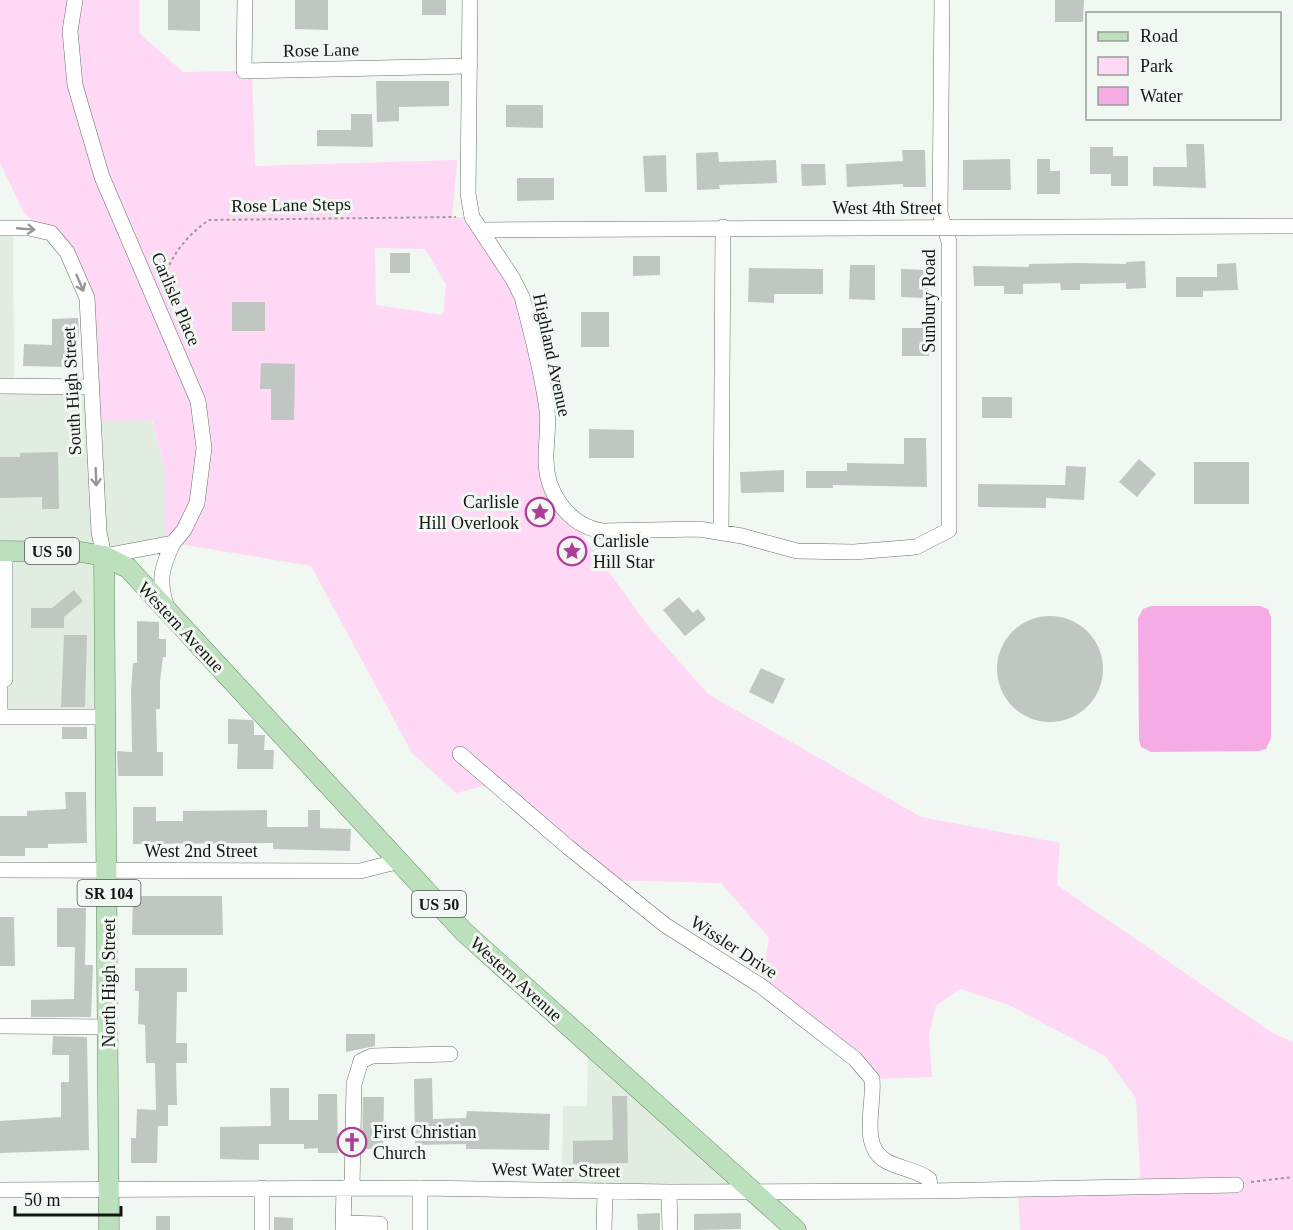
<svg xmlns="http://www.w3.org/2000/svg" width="1293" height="1230" font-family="'Times New Roman',serif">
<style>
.built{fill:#e1ede1}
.green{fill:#fed8f4;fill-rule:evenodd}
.water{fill:#f5ace4}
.building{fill:#c0c6c0}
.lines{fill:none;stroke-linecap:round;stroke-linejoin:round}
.minor-casing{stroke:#6a6f6a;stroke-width:16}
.major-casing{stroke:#648b65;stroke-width:21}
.path{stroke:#989c98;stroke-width:2;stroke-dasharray:3 3;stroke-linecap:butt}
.minor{stroke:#fff;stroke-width:15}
.major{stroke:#bcdfbc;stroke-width:20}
.oneway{stroke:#969796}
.labels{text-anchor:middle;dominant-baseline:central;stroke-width:6;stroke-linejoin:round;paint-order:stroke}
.shield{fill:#f1f7f1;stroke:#575a57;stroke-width:1.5}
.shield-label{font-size:16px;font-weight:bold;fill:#151715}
.street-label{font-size:18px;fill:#151715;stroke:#f1f7f1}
.poi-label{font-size:18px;fill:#151715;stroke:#f1f7f1;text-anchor:start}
</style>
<rect width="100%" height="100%" fill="#f1f7f1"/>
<path class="built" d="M 0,234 L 13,234 L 14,386 L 92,387 L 94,421 L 151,419 L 165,469 L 165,544 L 104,556 L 106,717 L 0,717 Z
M 588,1054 L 729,1185 L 562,1184 L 563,1106 L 587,1106 Z"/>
<path class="green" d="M 0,0 L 139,0 L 139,33 L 183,72 L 252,71 L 255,166 L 457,160 L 452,217 L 472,217 L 513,279 L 543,391 L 546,459 L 569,517 L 648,626 L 708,694 L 921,817 L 1060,843 L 1057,885 L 1274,1034 L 1293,1042 L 1293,1230 L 1020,1230 L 1018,1189 L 1141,1187 L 1136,1098 L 1105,1056 L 1009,1005 L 960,989 L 936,1006 L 929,1034 L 932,1077 L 872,1079 L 761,986 L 769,938 L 721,883 L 609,880 L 495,783 L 456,793 L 412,753 L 311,566 L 173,543 L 165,544 L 165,469 L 152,420 L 94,421 L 87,298 L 61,245 L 24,213 L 0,163 ZM 375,248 L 425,249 L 446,284 L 443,315 L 376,305 Z"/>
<path class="water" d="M 1151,606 L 1260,606 L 1268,609 L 1271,617 L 1271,738 L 1266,749 L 1259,751 L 1151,752 L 1141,747 L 1139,740 L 1138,618 L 1143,609 Z"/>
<path class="building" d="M 168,0 L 200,0 L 200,31 L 168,30 Z
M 295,0 L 328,0 L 328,30 L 295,29 Z
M 422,0 L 446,0 L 446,15 L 422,15 Z
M 1055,0 L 1084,0 L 1083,22 L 1055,22 Z
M 376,81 L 449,81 L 449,106 L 399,107 L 399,121 L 377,122 Z
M 506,105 L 543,105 L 543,128 L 506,127 Z
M 351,114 L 372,114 L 373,147 L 317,146 L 317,130 L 351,130 Z
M 1186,144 L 1204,144 L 1206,188 L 1153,186 L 1153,167 L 1187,167 Z
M 1090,147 L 1113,147 L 1113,156 L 1128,156 L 1128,186 L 1111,186 L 1111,174 L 1090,174 Z
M 902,150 L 925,150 L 926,187 L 903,187 L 903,184 L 847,187 L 846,164 L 903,161 Z
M 718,152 L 719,162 L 776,160 L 777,183 L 719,185 L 720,189 L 697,190 L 696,153 Z
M 666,155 L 667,192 L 645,192 L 643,156 Z
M 1010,159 L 1011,190 L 963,190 L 963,160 Z
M 1037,159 L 1050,159 L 1050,171 L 1060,171 L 1060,194 L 1037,194 Z
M 801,164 L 825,164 L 826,185 L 802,186 Z
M 517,178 L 554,178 L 554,200 L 517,201 Z
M 390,253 L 410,253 L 410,273 L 390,273 Z
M 633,256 L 660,256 L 660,275 L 633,276 Z
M 1145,261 L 1146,288 L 1126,289 L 1126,283 L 1080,284 L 1080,290 L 1061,290 L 1060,283 L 1023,284 L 1023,294 L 1004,294 L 1004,286 L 974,286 L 973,266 L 1029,267 L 1029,264 L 1079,263 L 1126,264 L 1126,262 Z
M 1236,263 L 1238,290 L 1203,291 L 1203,297 L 1176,297 L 1176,277 L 1217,277 L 1217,264 Z
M 850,265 L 875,265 L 875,300 L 849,299 Z
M 749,268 L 823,269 L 823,294 L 774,294 L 774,303 L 748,302 Z
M 901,269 L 928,270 L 928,298 L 901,297 Z
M 232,302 L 265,302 L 265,331 L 232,331 Z
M 581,312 L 609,312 L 609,347 L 581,347 Z
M 78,318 L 79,337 L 66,337 L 65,367 L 23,366 L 24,344 L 52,345 L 52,319 Z
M 902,328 L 930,328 L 929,356 L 902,356 Z
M 261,363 L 295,364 L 294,420 L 271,420 L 271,389 L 260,389 Z
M 982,397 L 1012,397 L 1012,418 L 982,418 Z
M 589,429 L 634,430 L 634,458 L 589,458 Z
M 904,438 L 926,438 L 927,487 L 833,485 L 833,488 L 806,488 L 806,471 L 847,471 L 847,463 L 904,464 Z
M 58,452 L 59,509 L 42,509 L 42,497 L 0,498 L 0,457 L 20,457 L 20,453 Z
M 1139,459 L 1156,474 L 1137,497 L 1119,482 Z
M 1194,462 L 1249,462 L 1249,504 L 1194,504 Z
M 1066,466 L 1086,467 L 1084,500 L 1046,498 L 1046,508 L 978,507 L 978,484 L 1065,485 Z
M 784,470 L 784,492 L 741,493 L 740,472 Z
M 74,590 L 83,601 L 64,617 L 64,628 L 31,628 L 31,608 L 52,608 Z
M 679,597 L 693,613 L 698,609 L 706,619 L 685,636 L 663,610 Z
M997 669a53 53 0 1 1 106 0a53 53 0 1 1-106 0Z
M 137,621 L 159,622 L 159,639 L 166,639 L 166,657 L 163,657 L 160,681 L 160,709 L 156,709 L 157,752 L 163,752 L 163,776 L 118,776 L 117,751 L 132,752 L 131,691 L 133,663 L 137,663 Z
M 64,635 L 87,635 L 85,707 L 61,707 Z
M 761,668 L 785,679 L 773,704 L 749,692 Z
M 228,719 L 252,720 L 254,722 L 254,735 L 265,735 L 264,750 L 274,750 L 273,769 L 237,769 L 238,744 L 228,744 Z
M 62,727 L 87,727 L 87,739 L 62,739 Z
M 65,792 L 86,792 L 87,843 L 48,844 L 48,848 L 25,848 L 25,856 L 0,856 L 0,816 L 27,816 L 27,811 L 66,809 Z
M 133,807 L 156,807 L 156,821 L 183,821 L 183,811 L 267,810 L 267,827 L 308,827 L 308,810 L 320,810 L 320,828 L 351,829 L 350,851 L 273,849 L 273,843 L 133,844 Z
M 133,896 L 222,896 L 223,935 L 132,935 Z
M 57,908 L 86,908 L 85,965 L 93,965 L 91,1017 L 31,1017 L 31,1000 L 74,999 L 75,947 L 57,947 Z
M 0,917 L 14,917 L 15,966 L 0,966 Z
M 135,968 L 187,968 L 187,992 L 177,992 L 176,1043 L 187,1043 L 187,1063 L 176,1063 L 177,1105 L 168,1105 L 168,1126 L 158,1126 L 157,1163 L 131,1163 L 131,1138 L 136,1138 L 137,1109 L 156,1110 L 155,1063 L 146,1063 L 145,1025 L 138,1024 L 139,991 L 135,991 Z
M 346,1034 L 375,1034 L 375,1046 L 346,1052 Z
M 53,1036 L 87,1037 L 89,1150 L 0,1153 L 0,1121 L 61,1117 L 61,1082 L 69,1082 L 69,1055 L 52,1055 Z
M 432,1078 L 433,1119 L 466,1118 L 467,1111 L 550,1114 L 549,1150 L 466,1149 L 466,1144 L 415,1145 L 414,1079 Z
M 270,1088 L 289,1088 L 289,1120 L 318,1120 L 318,1094 L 337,1094 L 338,1153 L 318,1153 L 318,1148 L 304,1149 L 304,1144 L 259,1144 L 259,1160 L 220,1159 L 220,1127 L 271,1126 Z
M 612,1096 L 627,1096 L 628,1163 L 573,1164 L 573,1141 L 613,1140 Z
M 363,1097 L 384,1097 L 383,1149 L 362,1149 Z
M 660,1213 L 660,1230 L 638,1230 L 637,1214 Z
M 741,1213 L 741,1229 L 694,1230 L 694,1214 Z
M 156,1216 L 170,1216 L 170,1230 L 156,1230 Z
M 274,1217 L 293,1218 L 293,1230 L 274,1230 Z"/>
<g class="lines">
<g class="minor-casing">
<path id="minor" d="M 245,0 L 244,71 L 470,66
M 470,0 L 468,194 L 472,217 L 513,279 L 522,297 C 532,334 542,373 547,410 C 549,426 546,441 546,457 C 545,491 567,525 602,531 L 699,529 L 742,536 L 797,551 L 854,552 L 916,547 L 949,530 L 949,242 L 940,213 L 942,0
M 0,228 L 29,228 L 51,233 L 67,252 L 87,298 L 99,532 L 104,556 L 173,543 L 184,530 L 197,503 L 204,448 L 198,401 L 102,177 L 75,85 L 70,31 L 75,0
M 481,230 L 1293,226
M 0,386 L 92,387
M 721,532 L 723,227
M 167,608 C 158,580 161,569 173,543
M 0,682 L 5,679 L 5,551
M 0,682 L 0,717
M 0,717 L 106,717
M 460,754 L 568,847 L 665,925 L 761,986 L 855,1059 L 872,1079 C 875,1104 859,1146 886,1161 C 900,1169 915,1169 929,1179 L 931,1191
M 0,870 L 360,871 L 400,861
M 0,1026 L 109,1027
M 352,1188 L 354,1084 L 361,1061 L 372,1056 L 450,1054
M 420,1188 L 420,1230
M 0,1190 L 420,1188 L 669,1192 L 931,1191 L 1236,1185
M 669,1192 L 670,1230
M 343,1223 L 380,1224 L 380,1230
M 262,1230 L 262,1188
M 343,1230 L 344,1188
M 604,1230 L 605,1191"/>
</g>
<g class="major-casing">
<path id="major" d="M 0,551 L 81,552 L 104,556 L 128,568 L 464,932 L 796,1230
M 104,556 L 109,1230"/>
</g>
<path class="path" d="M 154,259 L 167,266
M 164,282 C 168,258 188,234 209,220 L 456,217
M 1251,1182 L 1293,1177"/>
<use href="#minor" class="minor"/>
<use href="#major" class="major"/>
</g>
<defs><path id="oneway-shaft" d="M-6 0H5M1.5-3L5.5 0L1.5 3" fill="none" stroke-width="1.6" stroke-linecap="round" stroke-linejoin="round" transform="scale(1.5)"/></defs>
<g class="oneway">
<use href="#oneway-shaft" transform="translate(26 229) rotate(5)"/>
<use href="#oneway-shaft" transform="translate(80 283) rotate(67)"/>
<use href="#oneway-shaft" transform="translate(96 477) rotate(88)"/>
</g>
<defs>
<g id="sight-ring" transform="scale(1.5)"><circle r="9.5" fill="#f1f7f1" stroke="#ae3d9a" stroke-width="1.5"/><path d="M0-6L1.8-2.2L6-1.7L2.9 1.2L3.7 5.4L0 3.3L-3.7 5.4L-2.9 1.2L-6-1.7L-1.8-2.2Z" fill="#ae3d9a"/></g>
<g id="church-ring" transform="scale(1.5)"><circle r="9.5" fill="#f1f7f1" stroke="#ae3d9a" stroke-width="1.5"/><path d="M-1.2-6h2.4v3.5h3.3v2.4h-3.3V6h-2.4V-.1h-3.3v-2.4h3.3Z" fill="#ae3d9a"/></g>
</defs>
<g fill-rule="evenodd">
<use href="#sight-ring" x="540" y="512"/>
<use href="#sight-ring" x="572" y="551"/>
<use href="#church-ring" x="352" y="1142"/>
</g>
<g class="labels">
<g class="shield">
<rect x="25" y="538" width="54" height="26" rx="4.5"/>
<rect x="77.5" y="880" width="63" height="26" rx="4.5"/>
<rect x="412" y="891" width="54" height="26" rx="4.5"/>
</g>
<g class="shield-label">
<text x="52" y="551">US 50</text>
<text x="109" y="893">SR 104</text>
<text x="439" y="904">US 50</text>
</g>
<g class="street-label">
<text transform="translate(321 50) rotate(-1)">Rose Lane</text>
<text transform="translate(291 205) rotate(-1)">Rose Lane Steps</text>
<text x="887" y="208">West 4th Street</text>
<text transform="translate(176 299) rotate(67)">Carlisle Place</text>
<text transform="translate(929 301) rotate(-90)">Sunbury Road</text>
<text transform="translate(552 355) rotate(78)">Highland Avenue</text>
<text transform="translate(72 391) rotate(-93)">South High Street</text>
<text transform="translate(181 627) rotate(47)">Western Avenue</text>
<text x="201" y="851">West 2nd Street</text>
<text transform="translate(734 947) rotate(33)">Wissler Drive</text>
<text transform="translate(516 979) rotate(42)">Western Avenue</text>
<text transform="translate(109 983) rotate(-90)">North High Street</text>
<text transform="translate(556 1170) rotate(1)">West Water Street</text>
</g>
<g class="poi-label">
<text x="519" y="502" text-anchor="end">Carlisle<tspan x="519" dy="21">Hill Overlook</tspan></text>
<text x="593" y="541">Carlisle<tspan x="593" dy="21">Hill Star</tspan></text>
<text x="373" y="1132">First Christian<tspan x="373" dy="21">Church</tspan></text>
</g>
</g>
<rect x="1086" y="12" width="195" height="108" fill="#f1f7f1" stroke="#999d99" stroke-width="1.5"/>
<rect x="1098" y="32" width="30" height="9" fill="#bcdfbc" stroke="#999d99" stroke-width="1.5"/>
<text x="1140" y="42" font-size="18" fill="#151715">Road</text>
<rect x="1098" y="57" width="30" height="18" fill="#fed8f4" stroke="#999d99" stroke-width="1.5"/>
<text x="1140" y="72" font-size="18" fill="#151715">Park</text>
<rect x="1098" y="87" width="30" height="18" fill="#f5ace4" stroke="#999d99" stroke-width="1.5"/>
<text x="1140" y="102" font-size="18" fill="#151715">Water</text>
<path d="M15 1206v9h106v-9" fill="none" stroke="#151715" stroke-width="3"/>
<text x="24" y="1206" font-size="18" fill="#151715" stroke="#f1f7f1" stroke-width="4.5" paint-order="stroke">50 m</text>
</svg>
